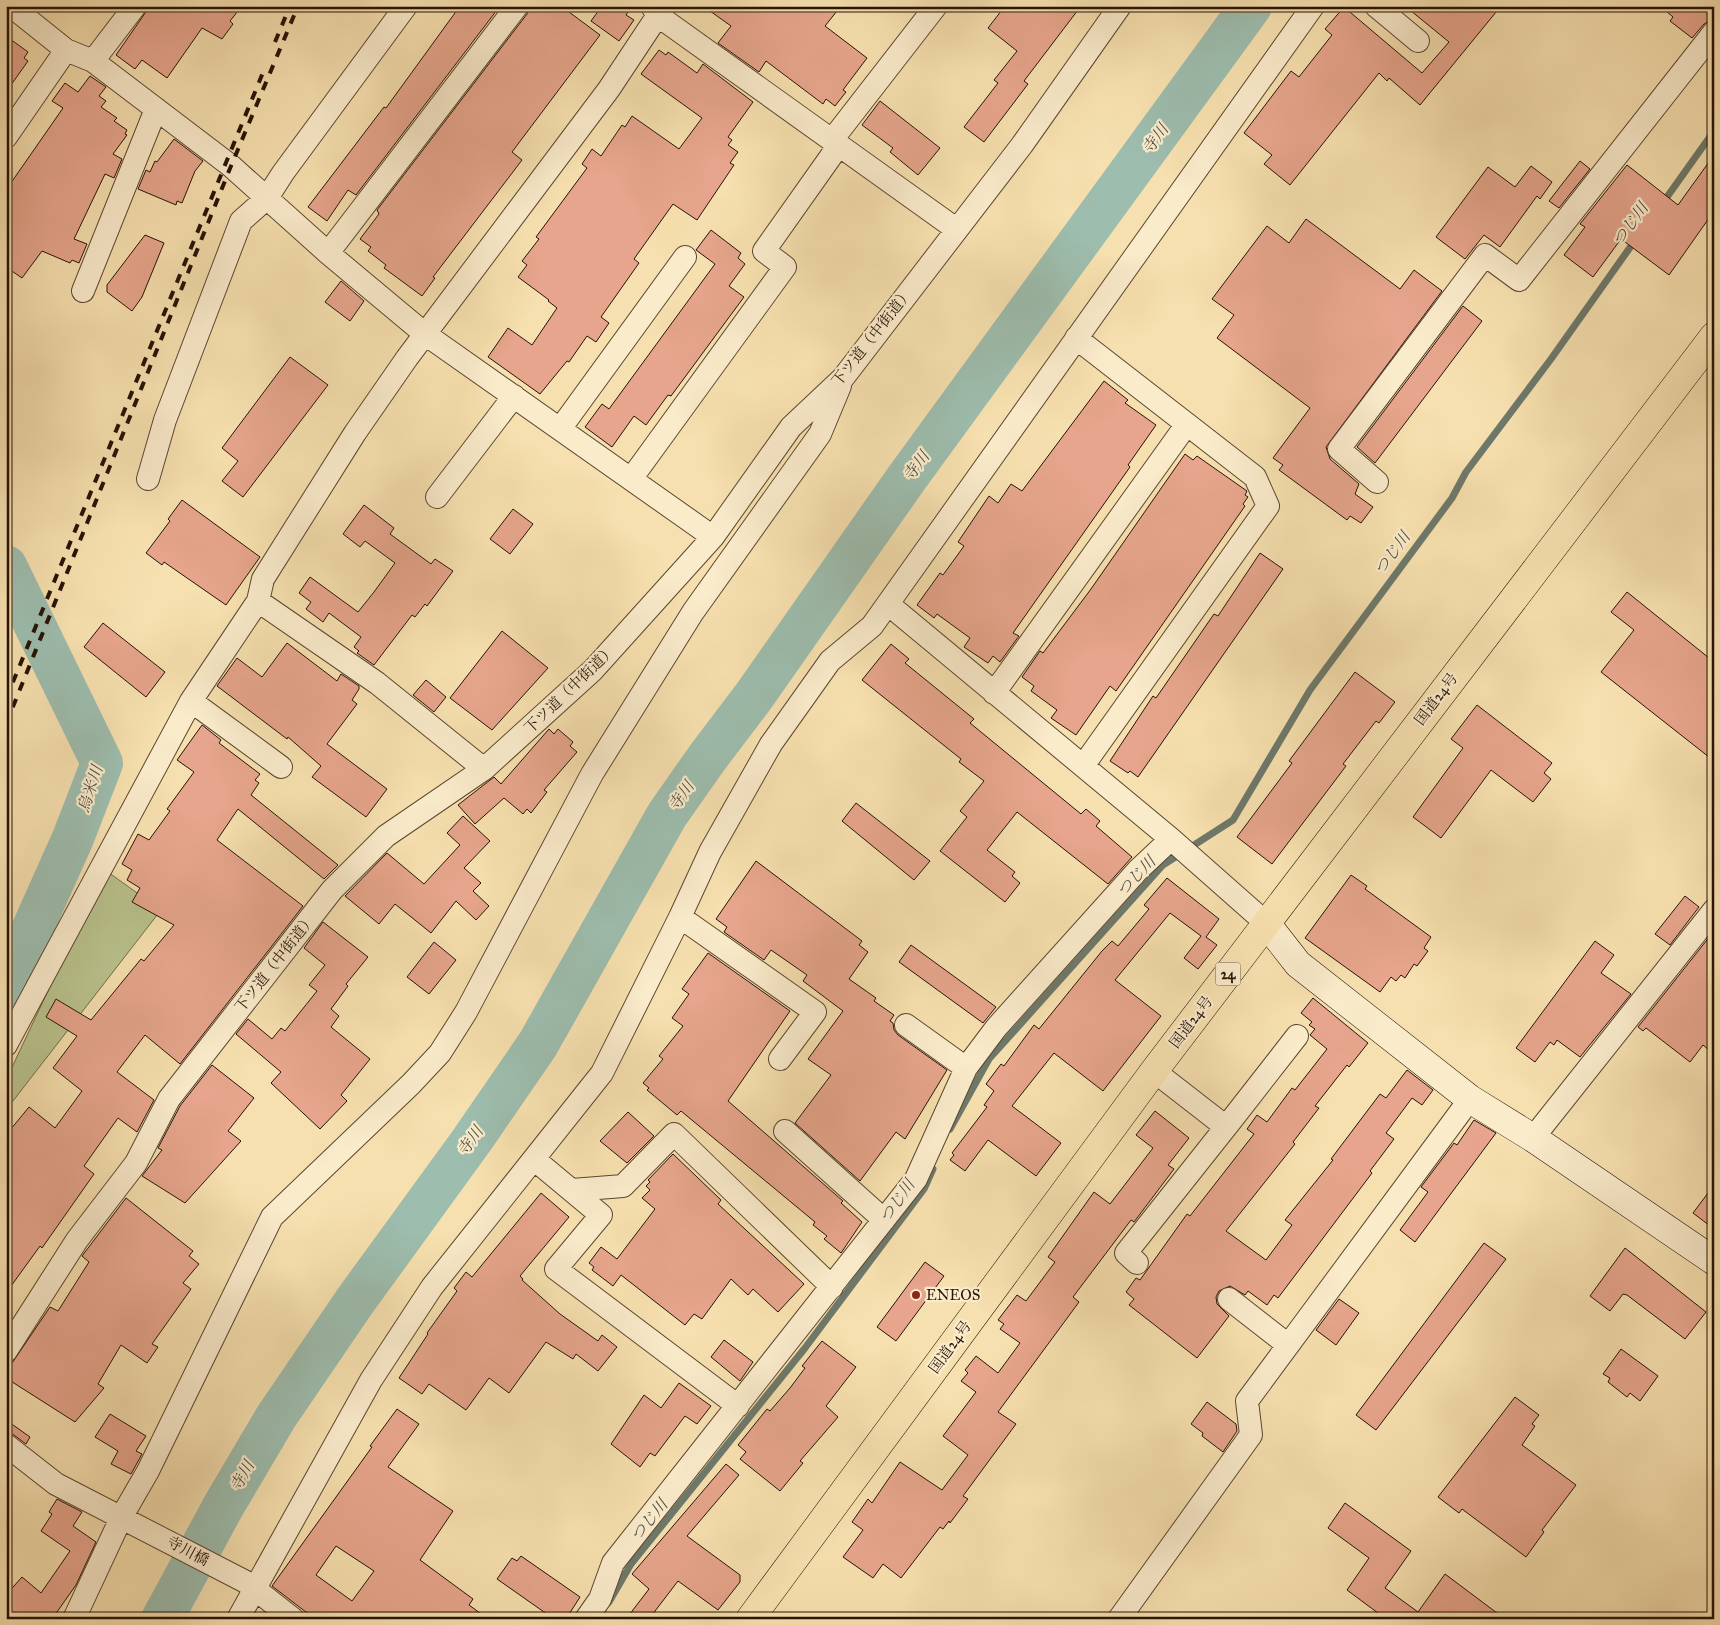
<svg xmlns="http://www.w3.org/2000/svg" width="1720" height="1625" font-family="'IM FELL Great Primer','Noto Serif JP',serif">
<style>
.green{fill:#b9c38d;stroke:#706b4a}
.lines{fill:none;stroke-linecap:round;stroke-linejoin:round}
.stream{stroke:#6e796b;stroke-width:7}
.river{stroke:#9dbdae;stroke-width:42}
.building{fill:#e6a58c;stroke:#271307;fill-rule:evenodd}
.street-casing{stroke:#5b4631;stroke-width:24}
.secondary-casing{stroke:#271307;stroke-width:29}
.highway-casing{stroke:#271307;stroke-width:29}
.street{stroke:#faebcb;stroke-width:22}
.secondary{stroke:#faebcb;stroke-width:28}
.highway{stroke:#f7e0af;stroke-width:28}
.rail{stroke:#271307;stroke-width:4;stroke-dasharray:9 9;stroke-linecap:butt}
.poi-dot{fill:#8f2418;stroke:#faebcb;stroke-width:2}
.labels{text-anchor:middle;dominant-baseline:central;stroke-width:4.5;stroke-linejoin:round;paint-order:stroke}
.shield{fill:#faebcb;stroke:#665442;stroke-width:1}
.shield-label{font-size:14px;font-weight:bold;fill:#271307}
.street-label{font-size:15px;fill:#271307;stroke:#faebcb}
.poi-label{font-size:15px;fill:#271307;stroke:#faebcb;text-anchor:start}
.water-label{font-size:16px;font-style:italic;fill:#504e41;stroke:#faebcb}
</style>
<rect width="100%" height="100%" fill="#f7e0af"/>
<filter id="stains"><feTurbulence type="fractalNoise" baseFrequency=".004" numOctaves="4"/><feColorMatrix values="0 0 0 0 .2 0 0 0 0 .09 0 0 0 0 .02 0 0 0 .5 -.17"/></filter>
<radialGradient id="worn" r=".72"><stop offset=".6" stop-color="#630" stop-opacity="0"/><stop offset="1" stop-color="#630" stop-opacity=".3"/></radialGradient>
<path class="green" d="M 105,870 L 161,910 L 6,1110 L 6,1080 Z"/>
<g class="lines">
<path class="stream" d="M 1662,204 L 1714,131
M 950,1129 L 989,1059 L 1163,865 L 1233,820 L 1310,690 L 1452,498 L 1466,472 L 1551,359 L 1636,239
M 609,1602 L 631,1564 L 805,1348 L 924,1189 L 933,1169"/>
<path class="river" d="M 6,566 L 102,763 L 73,838 L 6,988
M 162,1619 L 224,1505 L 276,1417 L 355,1301 L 472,1140 L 538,1044 L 667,815 L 707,758 L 754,696 L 906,479 L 1251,6"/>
</g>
<path class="building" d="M 150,6 L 242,6 L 230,21 L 233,24 L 222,39 L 202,28 L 167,78 L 142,60 L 135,69 L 116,55 Z
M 460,6 L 500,6 L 356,195 L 348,190 L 327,221 L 308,207 L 384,107 L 386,108 Z
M 530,6 L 561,6 L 600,35 L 512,152 L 522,160 L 433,277 L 435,278 L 422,296 L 384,268 L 386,265 L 368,251 L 371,247 L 360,239 L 379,214 L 377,210 L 527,14 Z
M 602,6 L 632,6 L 626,15 L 634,20 L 619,41 L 591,21 Z
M 703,6 L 841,6 L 825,26 L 867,58 L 843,90 L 846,92 L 835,106 L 826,99 L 823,104 L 766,61 L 759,72 L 718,43 L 731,26 Z
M 1005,6 L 1081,6 L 1024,81 L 1028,84 L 984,142 L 964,127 L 998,83 L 994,80 L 1017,51 L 988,28 Z
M 1405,6 L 1501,6 L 1420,105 L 1389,78 L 1387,81 L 1379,73 L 1290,185 L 1264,164 L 1272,155 L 1244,133 L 1291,71 L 1299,77 L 1332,35 L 1325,29 L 1344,7 L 1422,73 L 1449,42 Z
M 1660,6 L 1714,6 L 1714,19 L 1704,24 L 1692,38 L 1670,21 L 1673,17 Z
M 6,36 L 28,52 L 24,58 L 28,61 L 6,92 Z
M 659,50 L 666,55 L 668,52 L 697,73 L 703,64 L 753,102 L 728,137 L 732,140 L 728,145 L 738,152 L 730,163 L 734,165 L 697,220 L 673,204 L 634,259 L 639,263 L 601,317 L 609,323 L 596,342 L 587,336 L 569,362 L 567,361 L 540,394 L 488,357 L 508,328 L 532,345 L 557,308 L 548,301 L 549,300 L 518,277 L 527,265 L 522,261 L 539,239 L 536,237 L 587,168 L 582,164 L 592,149 L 601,156 L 622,125 L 625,127 L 632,116 L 679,149 L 702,118 L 641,74 Z
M 90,76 L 106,87 L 99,96 L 106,101 L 101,107 L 117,118 L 114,121 L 127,130 L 125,134 L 127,135 L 113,154 L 122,159 L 114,178 L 105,174 L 74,239 L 87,244 L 79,263 L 72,260 L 70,263 L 42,251 L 22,278 L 6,267 L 6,190 L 63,108 L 52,101 L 65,83 L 78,92 Z
M 880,101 L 940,148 L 918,175 L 890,152 L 893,148 L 862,125 Z
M 174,139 L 203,161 L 195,171 L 182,203 L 177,201 L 176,205 L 138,189 L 146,170 L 150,172 L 155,161 L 157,162 Z
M 1714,155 L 1714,211 L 1669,275 L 1621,239 L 1593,277 L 1564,255 L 1585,227 L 1580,224 L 1627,165 L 1678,205 Z
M 1580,161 L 1590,169 L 1559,208 L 1549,201 Z
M 1531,166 L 1552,182 L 1540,199 L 1537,196 L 1500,247 L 1484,235 L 1465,259 L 1436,237 L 1488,167 L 1515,187 Z
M 1306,219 L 1400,289 L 1414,270 L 1442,291 L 1326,447 L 1330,459 L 1359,484 L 1355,494 L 1373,507 L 1361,523 L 1350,516 L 1347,520 L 1279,470 L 1283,465 L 1273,458 L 1310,408 L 1217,338 L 1234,315 L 1212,299 L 1267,226 L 1289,243 Z
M 711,230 L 741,253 L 738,258 L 745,264 L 729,286 L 744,297 L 671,396 L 668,395 L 646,425 L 634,416 L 612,447 L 585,427 L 602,404 L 609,409 L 715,264 L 696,250 Z
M 145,235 L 164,243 L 142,297 L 132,311 L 107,292 L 107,285 Z
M 341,281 L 364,301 L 350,321 L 325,302 Z
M 1463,306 L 1482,321 L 1375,463 L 1357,447 Z
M 290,357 L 328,385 L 243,497 L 222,481 L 238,461 L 222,448 Z
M 1104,381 L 1128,400 L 1125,403 L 1156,425 L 1128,465 L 1130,467 L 1013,633 L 1019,636 L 1000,662 L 993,656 L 988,663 L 964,647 L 970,638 L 937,614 L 934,618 L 917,605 L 940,573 L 943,575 L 964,546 L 958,542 L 989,496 L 998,503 L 1011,484 L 1022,491 Z
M 1185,454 L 1193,460 L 1197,456 L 1247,491 L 1245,495 L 1248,497 L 1243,504 L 1245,506 L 1116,691 L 1110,686 L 1076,735 L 1051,718 L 1057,710 L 1031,691 L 1034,686 L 1022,677 L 1040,651 L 1043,653 L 1091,589 Z
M 182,500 L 260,557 L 226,605 L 164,562 L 162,565 L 146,553 L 170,521 L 168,519 Z
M 364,505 L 394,528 L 390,534 L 431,564 L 435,559 L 453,571 L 427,606 L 425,604 L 415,617 L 412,615 L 374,665 L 357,653 L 359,651 L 354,647 L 361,637 L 329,613 L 323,622 L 306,609 L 311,602 L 299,593 L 310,577 L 358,612 L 374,592 L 395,563 L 365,541 L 360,547 L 343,534 Z
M 513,509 L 533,524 L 510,554 L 490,539 Z
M 1260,553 L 1283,569 L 1138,777 L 1130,771 L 1128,773 L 1110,761 L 1153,696 L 1156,698 L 1214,614 L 1218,616 Z
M 1627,592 L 1714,662 L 1714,761 L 1601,672 L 1634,630 L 1611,612 Z
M 103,623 L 165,672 L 146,697 L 84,647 Z
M 502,631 L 548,668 L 492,730 L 450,698 Z
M 287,643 L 337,681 L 341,674 L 359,686 L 359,689 L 352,700 L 357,704 L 327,744 L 387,789 L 366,817 L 312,777 L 321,766 L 288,737 L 287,739 L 217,686 L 237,658 L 262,677 Z
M 891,644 L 909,659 L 905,663 L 974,719 L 970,723 L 1081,814 L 1086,809 L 1100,821 L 1096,826 L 1132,857 L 1108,884 L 1017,812 L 987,850 L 1015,872 L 1012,876 L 1020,883 L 1005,902 L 940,851 L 967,817 L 960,811 L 984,781 L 959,762 L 961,759 L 862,680 Z
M 1355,672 L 1395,702 L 1379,723 L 1376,721 L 1343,764 L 1346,766 L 1272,864 L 1237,837 L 1292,763 L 1289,761 Z
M 426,680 L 446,697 L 434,712 L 413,695 Z
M 1477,705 L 1552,763 L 1544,773 L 1551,779 L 1533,802 L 1491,770 L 1441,838 L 1413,817 L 1463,748 L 1451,739 Z
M 202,725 L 221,740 L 219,743 L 260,774 L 255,780 L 259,783 L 251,795 L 338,865 L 324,879 L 238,809 L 217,840 L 303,906 L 180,1064 L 145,1035 L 117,1072 L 154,1100 L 137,1132 L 118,1118 L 84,1166 L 94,1174 L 42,1248 L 40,1246 L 6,1293 L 6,1135 L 29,1107 L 55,1128 L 82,1091 L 53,1068 L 77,1036 L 46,1017 L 56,999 L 91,1020 L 141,959 L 144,961 L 174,925 L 132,902 L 140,888 L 127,880 L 132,870 L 122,864 L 138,834 L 149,840 L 170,811 L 167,809 L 194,772 L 177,760 Z
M 549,729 L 554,734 L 558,729 L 573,742 L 570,746 L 577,752 L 544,790 L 547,792 L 531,813 L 527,809 L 523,814 L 504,798 L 475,824 L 458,805 L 494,777 L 501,784 Z
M 856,803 L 930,861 L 914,880 L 842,821 Z
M 463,816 L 490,841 L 464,868 L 481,883 L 473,891 L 489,906 L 476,920 L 456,901 L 431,933 L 395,904 L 379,924 L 345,896 L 387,853 L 424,884 L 460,845 L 447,833 Z
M 756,861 L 862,941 L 859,945 L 868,952 L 849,979 L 876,998 L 874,1001 L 894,1015 L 890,1021 L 893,1023 L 894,1030 L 898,1035 L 947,1070 L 905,1139 L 896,1132 L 860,1181 L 795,1123 L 831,1075 L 808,1059 L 843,1011 L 803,981 L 807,975 L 771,950 L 764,960 L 724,932 L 727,927 L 716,919 Z
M 1351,875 L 1367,886 L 1365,889 L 1431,937 L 1424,948 L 1428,951 L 1417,966 L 1414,964 L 1405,978 L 1401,975 L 1396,981 L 1391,977 L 1380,992 L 1305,938 Z
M 1167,878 L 1219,919 L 1206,937 L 1217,945 L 1198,969 L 1184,958 L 1201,936 L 1170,913 L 1115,980 L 1161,1016 L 1103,1091 L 1054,1053 L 1012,1106 L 1061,1143 L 1036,1176 L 988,1140 L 965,1171 L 950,1160 L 954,1155 L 952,1153 L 987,1107 L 984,1105 L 994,1091 L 986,1084 L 1001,1064 L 1004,1066 L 1034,1025 L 1039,1029 L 1102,951 L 1112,941 L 1118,946 L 1149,909 L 1144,905 Z
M 1685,896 L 1699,907 L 1670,945 L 1655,934 Z
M 323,922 L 368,957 L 346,984 L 348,986 L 331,1009 L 339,1016 L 331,1027 L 370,1059 L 341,1095 L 347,1101 L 320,1129 L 271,1083 L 281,1072 L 236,1034 L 248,1019 L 272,1039 L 281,1028 L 285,1031 L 317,991 L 309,985 L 325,965 L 304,948 Z
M 1714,931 L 1714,1054 L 1703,1045 L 1690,1062 L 1646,1028 L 1643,1031 L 1638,1027 Z
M 1595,941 L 1614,955 L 1601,973 L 1631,994 L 1580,1057 L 1557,1040 L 1554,1045 L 1550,1042 L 1535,1062 L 1516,1048 Z
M 434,942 L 456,960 L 429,994 L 407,977 Z
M 911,945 L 996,1007 L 983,1023 L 899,962 Z
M 708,953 L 790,1011 L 728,1101 L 843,1201 L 841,1203 L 862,1222 L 841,1253 L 824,1239 L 827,1236 L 813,1225 L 815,1222 L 681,1111 L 677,1115 L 647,1090 L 649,1088 L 643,1083 L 663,1059 L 659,1056 L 683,1026 L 672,1018 L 689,994 L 682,989 Z
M 1313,998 L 1368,1043 L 1349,1067 L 1347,1065 L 1315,1106 L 1319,1108 L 1293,1142 L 1295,1144 L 1226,1231 L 1266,1260 L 1292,1225 L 1285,1220 L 1333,1160 L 1331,1159 L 1380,1094 L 1386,1098 L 1407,1070 L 1433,1090 L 1422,1105 L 1412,1098 L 1386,1133 L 1394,1139 L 1370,1171 L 1372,1173 L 1278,1298 L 1274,1295 L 1267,1305 L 1248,1291 L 1245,1295 L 1230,1286 L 1219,1291 L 1216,1297 L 1217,1304 L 1229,1316 L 1197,1358 L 1129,1305 L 1134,1299 L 1126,1292 L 1136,1278 L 1140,1280 L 1187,1214 L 1190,1216 L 1254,1134 L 1247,1129 L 1257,1115 L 1267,1122 L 1292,1088 L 1295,1090 L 1327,1049 L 1310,1035 L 1315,1029 L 1309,1025 L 1312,1022 L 1301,1013 Z
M 212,1065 L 254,1098 L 228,1131 L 241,1141 L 185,1203 L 142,1176 L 162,1150 L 158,1148 L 180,1106 Z
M 1155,1111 L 1189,1138 L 1168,1165 L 1174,1169 L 1134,1222 L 1131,1220 L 1073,1297 L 1079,1302 L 998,1412 L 1016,1424 L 963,1496 L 968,1499 L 950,1523 L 949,1521 L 943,1529 L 940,1527 L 901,1578 L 883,1564 L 873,1578 L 843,1557 L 863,1530 L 852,1522 L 868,1499 L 872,1503 L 900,1462 L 942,1490 L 968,1455 L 943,1436 L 976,1392 L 961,1381 L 968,1373 L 965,1370 L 976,1356 L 998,1373 L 1020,1343 L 1000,1329 L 1004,1324 L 998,1320 L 1017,1295 L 1026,1301 L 1055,1262 L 1048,1257 L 1094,1192 L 1110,1204 L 1153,1148 L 1136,1135 Z
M 628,1112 L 654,1136 L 627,1163 L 600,1141 Z
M 1474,1120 L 1496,1133 L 1415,1242 L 1400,1230 L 1428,1192 L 1421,1187 L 1454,1143 L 1457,1145 Z
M 673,1154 L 721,1200 L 718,1204 L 804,1284 L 778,1312 L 753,1289 L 748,1295 L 731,1279 L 702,1319 L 694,1314 L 685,1325 L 621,1275 L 613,1286 L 592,1270 L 594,1267 L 589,1263 L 601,1247 L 617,1259 L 655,1209 L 642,1198 L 650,1190 L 646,1186 L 650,1182 L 648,1180 Z
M 1714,1185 L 1714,1229 L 1693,1213 Z
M 541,1193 L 569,1217 L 520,1276 L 523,1279 L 522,1280 L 560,1314 L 598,1341 L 602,1335 L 617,1347 L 598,1371 L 576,1354 L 573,1359 L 546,1342 L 509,1393 L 489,1378 L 466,1410 L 429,1384 L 422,1394 L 399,1378 L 428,1334 L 427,1333 L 457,1291 L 454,1288 L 466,1272 L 472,1277 Z
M 126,1198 L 193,1251 L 189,1256 L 199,1264 L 183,1283 L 191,1289 L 152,1344 L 158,1347 L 147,1363 L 121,1345 L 98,1384 L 104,1388 L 75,1422 L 6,1378 L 6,1372 L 50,1307 L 58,1311 L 89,1262 L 82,1256 Z
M 1484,1243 L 1506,1259 L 1376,1430 L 1356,1415 Z
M 1625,1248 L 1706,1312 L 1685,1339 L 1627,1295 L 1623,1294 L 1610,1311 L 1590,1296 Z
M 925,1262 L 944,1276 L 896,1341 L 877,1327 Z
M 1339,1299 L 1359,1313 L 1336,1345 L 1316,1330 Z
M 724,1340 L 753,1362 L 740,1381 L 711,1357 Z
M 822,1341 L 856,1367 L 826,1406 L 838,1417 L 800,1461 L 803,1463 L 780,1491 L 740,1459 L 746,1452 L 738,1445 L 767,1409 L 770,1411 L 790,1388 L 805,1368 L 802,1366 Z
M 1621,1349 L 1658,1376 L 1640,1401 L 1630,1393 L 1627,1397 L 1608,1382 L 1610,1378 L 1603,1374 Z
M 679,1383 L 711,1406 L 697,1424 L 685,1416 L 655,1456 L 650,1453 L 640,1467 L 611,1444 L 644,1395 L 661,1408 Z
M 1515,1397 L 1539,1415 L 1532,1424 L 1535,1426 L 1522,1445 L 1576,1485 L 1542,1530 L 1544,1532 L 1526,1557 L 1462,1509 L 1459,1513 L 1438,1497 Z
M 1207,1402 L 1236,1424 L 1237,1431 L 1223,1452 L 1202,1436 L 1203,1433 L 1191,1424 Z
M 397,1409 L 419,1424 L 388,1467 L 453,1511 L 420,1560 L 473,1599 L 469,1605 L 488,1619 L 315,1619 L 272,1586 L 372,1447 L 370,1446 ZM 336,1546 L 374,1571 L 352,1601 L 316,1575 Z
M 110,1414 L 146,1436 L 136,1451 L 142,1454 L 131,1474 L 111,1464 L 118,1451 L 95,1437 Z
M 6,1420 L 30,1437 L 26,1444 L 14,1435 L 6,1432 Z
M 726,1464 L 739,1475 L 687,1536 L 740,1575 L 740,1582 L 718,1610 L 678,1581 L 649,1619 L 626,1619 L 649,1589 L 632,1574 Z
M 57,1499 L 82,1512 L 73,1526 L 96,1542 L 76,1585 L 52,1619 L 6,1619 L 6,1595 L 22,1577 L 41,1593 L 70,1551 L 41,1531 L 52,1514 L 49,1512 Z
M 1345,1503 L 1411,1551 L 1385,1588 L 1418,1612 L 1445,1574 L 1505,1619 L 1386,1619 L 1347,1590 L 1369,1558 L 1328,1528 Z
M 521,1556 L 580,1597 L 566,1619 L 554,1619 L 497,1579 L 512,1558 L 517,1561 Z"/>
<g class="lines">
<g class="street-casing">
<path id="street" d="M 11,6 L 66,50 L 93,61 L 231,166 L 328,253 L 425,334 L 713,537
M 652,6 L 657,15 L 956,229
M 1376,6 L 1418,41
M 93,61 L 135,6
M 6,137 L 66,50
M 832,140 L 936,6
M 328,253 L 517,6
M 83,291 L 156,109
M 1076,338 L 1255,477 L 1268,506 L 1083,766
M 560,429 L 685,257
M 148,479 L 165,420 L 241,221 L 267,198 L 283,173 L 406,6
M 631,479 L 785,267 L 764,251 L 839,145
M 1377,482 L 1339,449 L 1485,255 L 1519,280 L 1714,32
M 437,497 L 514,396
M 258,601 L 377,683 L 484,769
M 888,604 L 1171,839 L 1266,923
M 994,693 L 1187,424
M 191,701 L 281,767
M 680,917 L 815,1012 L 780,1059
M 906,1025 L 966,1068
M 6,1045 L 191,701 L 258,601 L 263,579 L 355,433 L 407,358 L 609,89 L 664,6
M 1226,1127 L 1297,1036
M 785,1131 L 884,1220
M 1533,1138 L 1714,910
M 535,1160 L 601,1215 L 556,1269 L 738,1406
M 572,1190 L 623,1186 L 674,1134 L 832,1287
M 1137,1263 L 1126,1253 L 1226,1127 L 1154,1071
M 1229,1299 L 1288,1345
M 6,1351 L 77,1240 L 136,1163 L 169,1099 L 332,890 L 386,836 L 484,769 L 593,670 L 713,537 L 791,427 L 843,378 L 1022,145 L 1120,6
M 6,1445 L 56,1484 L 246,1582 L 293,1619
M 74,1619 L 122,1516 L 148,1471 L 272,1217 L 411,1084 L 440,1053 L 466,1012 L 592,774 L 693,612 L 820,434 L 840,386
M 238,1619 L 371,1380 L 432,1287 L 602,1073 L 680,917 L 710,852 L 771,744 L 830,661 L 872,626 L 1313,6
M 586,1619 L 600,1599 L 613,1563 L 916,1179 L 966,1068 L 996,1028 L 1138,870 L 1171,839
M 1119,1619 L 1251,1435 L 1247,1401 L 1470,1099"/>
</g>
<g class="secondary-casing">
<path id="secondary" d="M 1266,923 L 1298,964 L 1470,1099 L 1533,1138 L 1714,1261"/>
</g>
<g class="highway-casing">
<path id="highway" d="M 750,1619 L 1154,1071 L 1714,336"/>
</g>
<use href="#street" class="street"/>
<use href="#secondary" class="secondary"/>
<use href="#highway" class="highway"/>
<path class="rail" d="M 275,42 L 290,6
M 6,699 L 264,70
M 6,724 L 231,166 L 298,6"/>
</g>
<circle class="poi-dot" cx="916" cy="1295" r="5"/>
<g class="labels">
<rect class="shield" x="1215.5" y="962.5" width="25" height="23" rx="4"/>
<g class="shield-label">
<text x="1228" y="974">24</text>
</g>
<g class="street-label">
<text transform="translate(872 337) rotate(-52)">下ツ道（中街道）</text>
<text transform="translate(570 689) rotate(-44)">下ツ道（中街道）</text>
<text transform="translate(1436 699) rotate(-53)">国道24号</text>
<text transform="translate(275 963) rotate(-52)">下ツ道（中街道）</text>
<text transform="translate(1191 1022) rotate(-53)">国道24号</text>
<text transform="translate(950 1347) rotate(-54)">国道24号</text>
<text transform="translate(188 1551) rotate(28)">寺川橋</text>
</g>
<g class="poi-label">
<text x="926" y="1295">ENEOS</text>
</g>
<g class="water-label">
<text transform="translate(1155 139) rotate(-54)">寺川</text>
<text transform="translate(1630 224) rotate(-54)">つじ川</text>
<text transform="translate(916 466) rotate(-54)">寺川</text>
<text transform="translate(1392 553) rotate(-54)">つじ川</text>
<text transform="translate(90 789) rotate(-72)">烏米川</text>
<text transform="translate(681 796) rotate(-55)">寺川</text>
<text transform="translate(1136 876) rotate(-47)">つじ川</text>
<text transform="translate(470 1141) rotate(-55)">寺川</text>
<text transform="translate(897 1201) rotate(-55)">つじ川</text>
<text transform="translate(242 1476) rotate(-61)">寺川</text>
<text transform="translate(649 1520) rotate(-51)">つじ川</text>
</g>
</g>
<rect width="1720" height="1625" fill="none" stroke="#f7e0af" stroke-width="25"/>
<rect x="8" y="8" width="1705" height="1610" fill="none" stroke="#271307" stroke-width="2.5"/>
<rect x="12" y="12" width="1695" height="1600" fill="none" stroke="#271307"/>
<rect width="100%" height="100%" filter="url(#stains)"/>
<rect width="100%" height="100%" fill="url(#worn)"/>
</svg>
